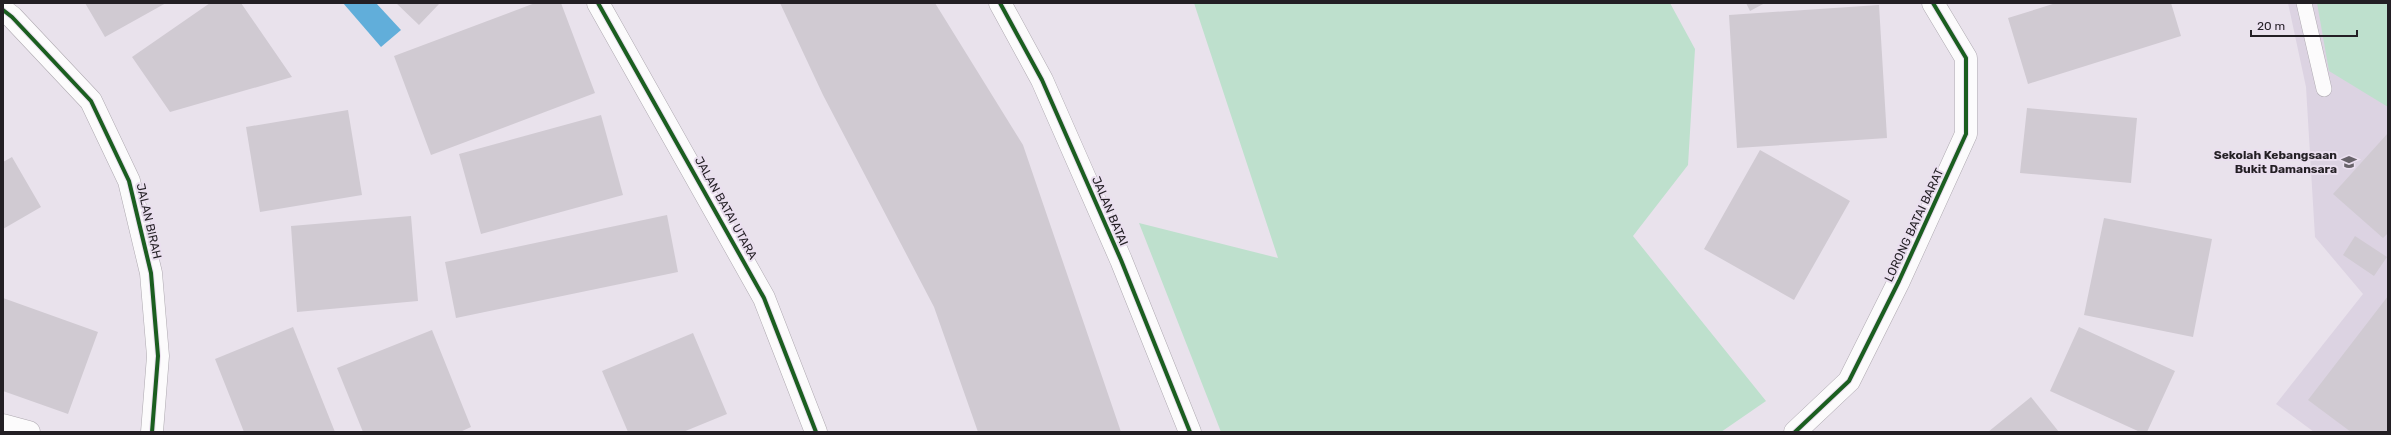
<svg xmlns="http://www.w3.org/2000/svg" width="2391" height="435" font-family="Rubik,sans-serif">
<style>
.education{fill:#dcd3e2}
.green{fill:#bee0cd}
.water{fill:#61aeda}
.building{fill:#d0cad2}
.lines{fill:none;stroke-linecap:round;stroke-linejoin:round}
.service-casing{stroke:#aea9b0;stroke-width:16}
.minor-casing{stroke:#aea9b0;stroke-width:23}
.service{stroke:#fcfbfc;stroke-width:15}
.minor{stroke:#fcfbfc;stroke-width:22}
.cycleway-casing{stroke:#eadfef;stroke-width:6}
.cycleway{stroke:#1b5e20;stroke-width:4}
.labels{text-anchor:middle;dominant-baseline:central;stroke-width:4;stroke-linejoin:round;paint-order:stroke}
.poi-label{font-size:12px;font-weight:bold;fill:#231f24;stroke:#eadfef;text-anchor:end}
.street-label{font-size:12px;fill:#231f24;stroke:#eadfef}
</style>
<rect width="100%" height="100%" fill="#e9e2ec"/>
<path class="education" d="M 2288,3 L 2388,3 L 2388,432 L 2314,432 L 2276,404 L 2363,294 L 2315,237 L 2306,87 Z"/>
<path class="green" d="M 1194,3 L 1670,3 L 1695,49 L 1688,165 L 1633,236 L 1766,401 L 1721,432 L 1221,432 L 1139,223 L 1278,258 Z
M 2317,3 L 2388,3 L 2388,107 L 2329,71 Z"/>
<path class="water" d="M 343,3 L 376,3 L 401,30 L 381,47 Z"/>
<path class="building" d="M 85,3 L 166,3 L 105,37 Z
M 210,3 L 241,3 L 292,77 L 170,112 L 132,57 Z
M 396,3 L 440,3 L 419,25 Z
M 535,3 L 561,3 L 595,93 L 431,155 L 394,56 Z
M 780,3 L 935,3 L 1023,145 L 1121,432 L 978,432 L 934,307 L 823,95 Z
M 1746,3 L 1765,3 L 1750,11 Z
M 2056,3 L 2171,3 L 2181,36 L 2028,84 L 2008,18 Z
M 1879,5 L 1887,138 L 1737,148 L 1729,15 Z
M 2027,108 L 2137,118 L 2131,183 L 2020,173 Z
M 348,110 L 362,195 L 260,212 L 246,127 Z
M 601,115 L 623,195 L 481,234 L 459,154 Z
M 2388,133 L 2388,233 L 2383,238 L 2333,194 Z
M 1760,150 L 1850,201 L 1794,300 L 1704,249 Z
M 12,157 L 41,207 L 3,229 L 3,162 Z
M 667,215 L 678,272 L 456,318 L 445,262 Z
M 411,216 L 418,301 L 297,312 L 291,226 Z
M 2104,218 L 2212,239 L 2193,337 L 2084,315 Z
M 2355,236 L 2387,257 L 2374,276 L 2343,255 Z
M 2388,296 L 2388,432 L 2351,432 L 2308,400 Z
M 3,298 L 98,332 L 68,414 L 3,391 Z
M 293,327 L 335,432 L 244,432 L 215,359 Z
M 2079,327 L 2175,371 L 2147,432 L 2140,432 L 2050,391 Z
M 432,330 L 471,427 L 460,432 L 363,432 L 337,368 Z
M 693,333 L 727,414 L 683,432 L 628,432 L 602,371 Z
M 2031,397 L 2059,432 L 1988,432 Z"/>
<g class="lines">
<g class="service-casing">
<path id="service" d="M 2304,3 L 2324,89"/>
</g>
<g class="minor-casing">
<path id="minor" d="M 598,3 L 764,298 L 816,432
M 1000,3 L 1042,80 L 1121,260 L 1190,432
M 3,10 L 12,17 L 91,101 L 129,181 L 151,273 L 158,356 L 152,432
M 3,425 L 29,432
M 1795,432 L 1849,381 L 1899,281 L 1966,134 L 1966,58 L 1933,3"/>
</g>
<use href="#service" class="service"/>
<use href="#minor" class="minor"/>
<g class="cycleway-casing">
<path id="cycleway" d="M 598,3 L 764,298 L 816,432
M 1000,3 L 1042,80 L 1121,260 L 1190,432
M 3,10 L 12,17 L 91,101 L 129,181 L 151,273 L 158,356 L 152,432
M 1795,432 L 1849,381 L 1899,281 L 1966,134 L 1966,58 L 1933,3"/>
</g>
<use href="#cycleway" class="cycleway"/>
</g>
<defs>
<g id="school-bare" transform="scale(1.2)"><path d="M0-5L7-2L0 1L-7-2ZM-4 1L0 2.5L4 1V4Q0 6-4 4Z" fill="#68636a" stroke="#eadfef" stroke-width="2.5" paint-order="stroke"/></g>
</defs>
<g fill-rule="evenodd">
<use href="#school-bare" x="2349" y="162"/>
</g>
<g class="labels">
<g class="poi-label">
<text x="2337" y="155">Sekolah Kebangsaan<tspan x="2337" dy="14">Bukit Damansara</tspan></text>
</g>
<g class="street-label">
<text transform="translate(726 208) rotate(61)">JALAN BATAI UTARA</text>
<text transform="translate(1110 211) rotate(67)">JALAN BATAI</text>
<text transform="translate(149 221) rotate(77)">JALAN BIRAH</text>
<text transform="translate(1914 225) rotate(-65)">LORONG BATAI BARAT</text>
</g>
</g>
<rect width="2391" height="435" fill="none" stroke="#231f24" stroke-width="8"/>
<path d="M2251 30v6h106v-6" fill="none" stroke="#231f24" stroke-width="2"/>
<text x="2257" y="30" font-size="12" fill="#231f24" stroke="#eadfef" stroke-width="3" paint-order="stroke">20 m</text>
</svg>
